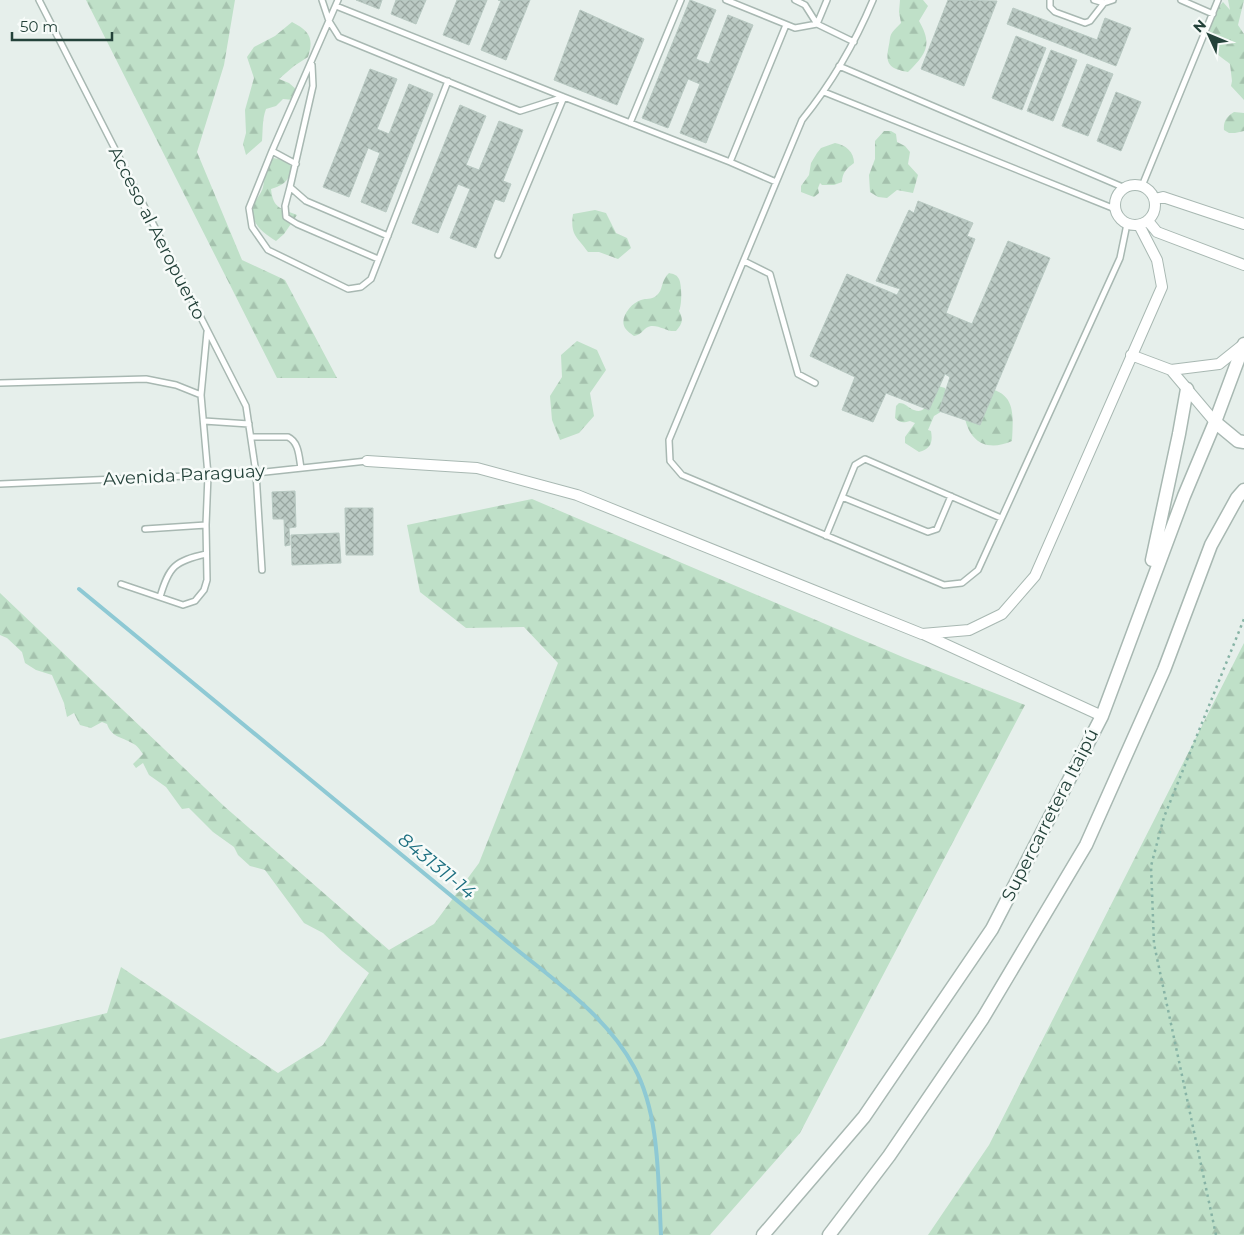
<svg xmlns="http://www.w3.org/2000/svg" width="1244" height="1235" font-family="Montserrat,sans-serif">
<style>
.forest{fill:url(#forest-firs)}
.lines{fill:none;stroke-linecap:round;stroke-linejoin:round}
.stream{stroke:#8ec9d4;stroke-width:4}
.building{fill:url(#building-cross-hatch);stroke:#b8c9c2}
.service-casing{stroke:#a8b8b2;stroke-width:8}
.minor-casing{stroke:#a8b8b2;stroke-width:12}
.tertiary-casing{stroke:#a8b8b2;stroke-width:15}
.path{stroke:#86b3a5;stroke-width:2.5;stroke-dasharray:2.5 4;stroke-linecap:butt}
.service{stroke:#fff;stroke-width:5}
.minor{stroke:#fff;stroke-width:10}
.tertiary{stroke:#fff;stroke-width:12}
.labels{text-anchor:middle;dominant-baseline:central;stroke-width:5;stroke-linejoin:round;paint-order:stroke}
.street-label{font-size:18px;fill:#24423a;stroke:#f7fbf9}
.water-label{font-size:19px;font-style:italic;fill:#1c6f80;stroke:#f7fbf9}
</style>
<defs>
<pattern id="forest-firs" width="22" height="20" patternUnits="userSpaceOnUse" patternTransform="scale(1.25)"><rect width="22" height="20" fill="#bfe0c8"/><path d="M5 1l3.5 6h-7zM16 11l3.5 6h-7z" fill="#a4c1ad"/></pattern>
<pattern id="building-cross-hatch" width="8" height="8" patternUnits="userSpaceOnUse" patternTransform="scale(1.25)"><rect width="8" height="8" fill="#bbcac4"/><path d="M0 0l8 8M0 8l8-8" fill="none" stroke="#98a6a0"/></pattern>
</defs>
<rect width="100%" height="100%" fill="#e6efeb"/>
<path class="forest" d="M 86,0 L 235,0 L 224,65 L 197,152 L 242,260 L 285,280 L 337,378 L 277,378 Z
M 900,0 L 923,0 L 928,6 L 919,21 C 933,45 926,54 908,72 C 894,69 885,67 888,50 C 892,33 887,37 901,23 L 899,12 Z
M 1228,0 L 1244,0 L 1238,25 L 1244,34 L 1244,100 L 1231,86 L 1232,81 L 1230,64 C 1224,59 1215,54 1212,47 C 1206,34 1213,12 1223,2 L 1230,10 Z
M 292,22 C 310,31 314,39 308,57 L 294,66 L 279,79 L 289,83 L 297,90 L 293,100 L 283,99 L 276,106 L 266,109 C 262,120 263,130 262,141 L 246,155 L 243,144 L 246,133 L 245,110 L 254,78 L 247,57 L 254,47 L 275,36 Z
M 1234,112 L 1244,113 L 1244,131 L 1235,133 L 1229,133 L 1224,130 C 1223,122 1227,116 1234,112 Z
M 884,131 L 891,131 L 896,134 L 897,142 L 905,146 L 910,152 L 908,164 L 918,175 L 913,193 L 897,190 L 887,198 L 878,197 L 870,192 L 869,175 L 875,159 L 875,141 Z
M 835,143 C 846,145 854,152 854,163 C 847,168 842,173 842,182 L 834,185 L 822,185 L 820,183 L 818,188 L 819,193 L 814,197 L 801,192 L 801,186 L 809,175 L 811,163 L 817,153 L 821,148 Z
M 273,158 L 284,160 L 292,167 C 289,181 284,185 271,189 C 273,209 281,208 297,215 L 284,234 L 276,241 C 265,234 250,224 253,208 C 254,201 261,195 263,187 C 266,174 264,169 273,158 Z
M 595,210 L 606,213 L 616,233 L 627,238 L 631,248 L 618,259 L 599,252 L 588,252 C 577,236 570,236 573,214 Z
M 669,273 C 674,274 677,275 679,279 C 682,285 682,305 679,311 C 684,320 682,324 676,331 C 667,332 660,325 651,326 C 644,327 642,335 634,336 C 631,334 627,331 625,328 C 619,318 631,303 641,300 C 646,298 651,300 656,296 C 664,290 660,281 669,273 Z
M 577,341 L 597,350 L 606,370 L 590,393 L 594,416 L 579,433 L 560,440 L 552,420 L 550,396 L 562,377 L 561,355 Z
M 935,385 L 945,388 L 947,394 L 944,410 L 934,416 L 928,430 L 931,431 C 933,442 931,449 919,452 L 905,443 L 905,437 L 915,423 L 910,421 C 903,423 900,423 895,418 L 896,406 L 899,403 C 906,403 908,408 914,410 C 928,416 931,393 935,385 Z
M 985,388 C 1017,392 1013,416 1012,441 C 985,453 967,440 964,412 Z
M 532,499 L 905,658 L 1025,705 L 800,1133 L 710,1235 L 0,1235 L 0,1039 L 107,1013 L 121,967 L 278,1073 L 323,1045 L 369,973 L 342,951 L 323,933 L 304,923 L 265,870 L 250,866 L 238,855 L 234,847 L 213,832 L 189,808 L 182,809 L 166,787 L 149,775 L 143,763 L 136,768 L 133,764 L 143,754 C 140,750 137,745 132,743 C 122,737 111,737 107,724 L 102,722 L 91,728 L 80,725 L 74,713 L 67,717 L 64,703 L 52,675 L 36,670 L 25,663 L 22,652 L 7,638 L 0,635 L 0,593 L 225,807 L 389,950 L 434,924 L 479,863 L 558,663 L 524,627 L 466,628 L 420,592 L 407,525 Z
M 1244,643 L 1244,1235 L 928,1235 L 989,1145 Z"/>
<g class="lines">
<path class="stream" d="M 79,589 L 516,949 C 558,983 608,1018 634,1067 C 660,1114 658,1182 661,1235"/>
</g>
<path class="building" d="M 356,0 L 382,0 L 379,9 Z
M 396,0 L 426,0 L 416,24 L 391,14 Z
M 457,0 L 487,0 L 469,45 L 443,35 Z
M 498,0 L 530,0 L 506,60 L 481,50 L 501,1 Z
M 690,0 L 716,10 L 696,59 L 709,64 L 728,15 L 753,25 L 706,143 L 680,133 L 700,84 L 688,79 L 668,128 L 642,118 Z
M 948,0 L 997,1 L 964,86 L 921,69 Z
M 1013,8 L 1097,40 L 1105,18 L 1131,28 L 1116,66 L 1007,24 Z
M 580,10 L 644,39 L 617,105 L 554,80 Z
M 1016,36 L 1046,48 L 1022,110 L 992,98 Z
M 1051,50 L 1077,60 L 1053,121 L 1027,111 Z
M 1087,64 L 1113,74 L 1088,136 L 1062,126 Z
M 370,69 L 397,79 L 377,129 L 389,134 L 409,84 L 433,94 L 386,212 L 361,202 L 380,153 L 368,148 L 349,197 L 323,187 Z
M 1116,92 L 1141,102 L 1121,151 L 1097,141 Z
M 460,105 L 486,116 L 466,165 L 479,170 L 499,121 L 523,130 L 503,181 L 511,184 L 504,202 L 495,199 L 476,248 L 450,238 L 470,189 L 458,184 L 438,233 L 412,223 Z
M 918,201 L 973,223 L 967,236 L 975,239 L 946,313 L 972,324 L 1008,241 L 1050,258 L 980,425 L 939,411 L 950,377 L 945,374 L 929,410 L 886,393 L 873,422 L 842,410 L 855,377 L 810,356 L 847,274 L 897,295 L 900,289 L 876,281 L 909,210 L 914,213 Z
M 295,491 L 296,527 L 289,528 L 290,545 L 285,546 L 284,519 L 273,519 L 272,492 Z
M 345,508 L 373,508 L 373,555 L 346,555 Z
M 339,533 L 341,563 L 292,565 L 291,535 Z"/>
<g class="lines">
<g class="service-casing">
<path id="service" d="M 39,0 L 246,406 L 256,473 L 262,570
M 322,0 L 329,21 L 339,37 L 520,111 L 564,97 L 336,6
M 338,0 L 272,151 L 249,208 L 252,227 L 268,250 L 348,289 L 361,287 L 371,279 L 448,81
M 726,0 L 795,28 L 817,24 L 805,5 L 795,0
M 827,0 L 817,24 L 854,42
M 873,0 C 855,43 831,84 802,120 L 669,440 L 670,461 L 682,475 L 944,585 L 962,583 L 978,570 L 1120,258 L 1127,224
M 1050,0 L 1050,7 L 1055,12 L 1085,23 L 1090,21 L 1104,3
M 1094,0 L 1104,3 L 1113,0
M 1181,0 L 1213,14
M 312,65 L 313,86 L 290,187 L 306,201 L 388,236
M 839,66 L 1125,188
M 824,92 L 1115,209
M 630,123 L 681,0
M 272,151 L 296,164
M 730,162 L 776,182
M 1142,186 L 1218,0
M 290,187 L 285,206 L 286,217 L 297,224 L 378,259
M 498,255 L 564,97 L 730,162 L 786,25
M 744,261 L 770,274 L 798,374 L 815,383
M 0,383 L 146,379 L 176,385 L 201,395
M 204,421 L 249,424
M 251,437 L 288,437 C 299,442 299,457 301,468
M 0,484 L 256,473 L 367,461
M 842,497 L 928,532 L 937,529 L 951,496
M 145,529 L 206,525 L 208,475 L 201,395 L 207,332
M 826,536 L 855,465 L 865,459 L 1001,518
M 121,584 L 183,605 L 195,601 L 204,590 L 207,580 L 206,525
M 160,597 C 169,566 175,561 206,554"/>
</g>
<g class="minor-casing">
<path id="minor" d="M1115 205a20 20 0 1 1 40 0a20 20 0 1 1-40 0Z
M 1155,199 L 1163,197 L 1244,224
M 1148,221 L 1157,232 L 1244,265
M 1131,355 L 1171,370 L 1219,364 L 1244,344
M 1171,370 L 1215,422
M 367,461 L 477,468 L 577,495 L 922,634 L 969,630 L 1002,614 L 1035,576 L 1162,287 L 1157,260 L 1139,225
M 923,634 L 1102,716"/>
</g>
<g class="tertiary-casing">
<path id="tertiary" d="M 1215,422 L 1238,441 L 1244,442
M 1152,560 L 1179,434 L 1187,389
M 763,1235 L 864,1117 L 992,929 L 1102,716 L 1184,496 L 1215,422 L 1244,344
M 829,1235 L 889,1156 L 983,1018 L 1086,845 L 1164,670 L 1211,545 L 1237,498 L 1244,490"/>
</g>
<path class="path" d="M 1216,1235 L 1154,944 L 1151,866 L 1164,817 L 1244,619"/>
<use href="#service" class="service"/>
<use href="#minor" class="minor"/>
<use href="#tertiary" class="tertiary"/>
</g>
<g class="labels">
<g class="street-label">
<text transform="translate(157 233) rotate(63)">Acceso al Aeropuerto</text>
<text transform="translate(184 475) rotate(-3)">Avenida Paraguay</text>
<text transform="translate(1050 815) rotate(-63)">Supercarretera Itaipú</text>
</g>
<g class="water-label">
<text transform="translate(437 866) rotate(39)">8431311-14</text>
</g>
</g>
<g transform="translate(1209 35) rotate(314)" stroke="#f7fbf9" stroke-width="4" paint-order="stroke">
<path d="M0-4L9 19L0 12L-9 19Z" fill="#24423a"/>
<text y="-8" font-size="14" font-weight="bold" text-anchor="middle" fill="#24423a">N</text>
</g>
<path d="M12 32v8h100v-8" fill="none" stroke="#24423a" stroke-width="2.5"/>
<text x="20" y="32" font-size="15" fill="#24423a" stroke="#f7fbf9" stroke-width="4" paint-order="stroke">50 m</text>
</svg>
